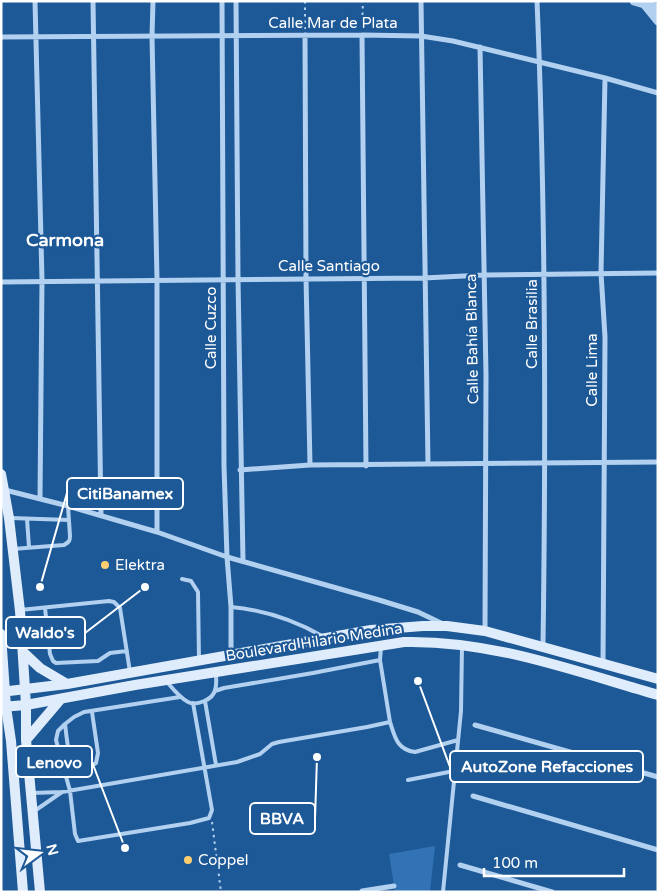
<svg xmlns="http://www.w3.org/2000/svg" width="659" height="893" font-family="'Varela Round',sans-serif">
<style>
.green{fill:#3173b4}
.lines{fill:none;stroke-linecap:round;stroke-linejoin:round}
.path{stroke:#b2d0ef;stroke-width:2;stroke-dasharray:2.5 4;stroke-linecap:butt}
.service{stroke:#b2d0ef;stroke-width:4}
.minor{stroke:#b2d0ef;stroke-width:5}
.tertiary{stroke:#b2d0ef;stroke-width:9}
.secondary{stroke:#dfecfb;stroke-width:10}
.poi-dot{fill:#ffcf71;stroke:#1d5897;stroke-width:2}
.labels{text-anchor:middle;dominant-baseline:central;stroke-width:4.5;stroke-linejoin:round;paint-order:stroke}
.street-label{font-size:15px;fill:#fff;stroke:#1d5897}
.poi-label{font-size:15px;fill:#fff;stroke:#1d5897;text-anchor:start}
.quarter-label{font-size:18px;font-weight:bold;fill:#fff;stroke:#1d5897}
.leader{fill:none;stroke:#fff;stroke-width:2}
.callout-dot{fill:#fff;stroke:#1d5897;stroke-width:2}
.callout{fill:#1d5897;stroke:#fff;stroke-width:2}
.callout-label{font-size:16px;text-anchor:middle;font-weight:bold;fill:#fff}
</style>
<rect width="100%" height="100%" fill="#1d5897"/>
<path class="green" d="M 435,846 L 430,892 L 395,892 L 389,854 Z"/>
<g class="lines">
<path class="path" d="M 305,1 L 305,29
M 362,28 L 363,1
M 212,822 L 221,892"/>
<path class="service" d="M 11,518 L 69,520
M 27,519 L 29,547
M 13,549 L 64,545 C 69,542 70,541 70,536 L 68,506
M 182,579 L 191,581 L 198,592 L 199,660
M 231,607 C 264,610 294,620 322,636
M 45,608 L 50,654 L 53,661 L 56,663 L 98,661 L 110,653 L 127,651
M 20,610 L 109,601 L 114,602 L 120,608 L 130,672
M 167,682 C 173,689 180,698 188,702 C 196,706 213,700 215,690 C 217,685 216,679 216,674
M 215,691 L 224,688 L 313,673 L 380,660
M 180,697 L 84,712 L 74,717 L 65,724 L 58,731 L 56,740 L 70,791 L 75,834 L 78,841 L 190,823 L 209,818 L 212,810 L 193,703
M 205,701 L 216,765
M 390,722 C 395,737 397,750 415,752 L 458,740
M 65,724 C 68,744 67,781 96,763 L 98,753 L 92,712
M 408,780 L 454,771
M 31,793 L 62,792 L 237,762 L 260,754 L 272,744 L 279,742 L 367,727 L 390,722 L 380,660 L 381,647
M 33,812 L 62,792
M 443,892 L 461,711 L 462,646"/>
<path class="minor" d="M 35,1 L 42,280 L 40,498
M 93,1 L 101,515
M 153,1 L 152,36 L 157,279 L 157,532
M 222,1 L 224,466 L 227,557 L 231,607 L 231,655
M 236,1 L 238,278 L 243,561
M 421,1 L 428,464
M 537,1 C 546,216 546,431 543,646
M 305,35 L 306,278 L 310,465
M 362,35 L 366,466
M 1,37 L 362,35 L 421,36 L 453,41 L 605,78 L 658,93
M 480,47 L 486,375 L 485,630
M 1,282 L 424,278 L 484,275 L 658,273
M 240,470 L 310,465 L 658,462
M 5,490 L 68,506 L 157,532 L 227,557 L 379,600 L 418,612 L 441,623
M 603,663 L 605,337 L 601,273 L 605,78
M 475,725 L 658,777
M 473,796 L 658,850
M 460,865 L 552,892
M 362,891 L 394,886"/>
<path class="tertiary" d="M 634,1 L 658,8
M 645,5 L 658,21"/>
<path class="secondary" d="M 1,474 L 9,518 L 20,611 L 26,705 L 26,740 L 40,892
M 1,634 L 6,707 L 11,741 L 23,892
M 23,652 L 40,668 L 67,684
M 1,692 L 67,684 L 371,630 L 423,626 L 447,626 L 485,631 L 658,679
M 1,707 L 26,705 L 135,685 L 404,642 C 492,640 574,671 658,695
M 26,740 L 60,700"/>
</g>
<g class="poi-dot">
<circle cx="105" cy="565" r="5"/>
<circle cx="188" cy="860" r="5"/>
</g>
<g class="labels">
<g class="street-label">
<text x="333" y="23">Calle Mar de Plata</text>
<text x="329" y="266">Calle Santiago</text>
<text transform="translate(532 324) rotate(-90)">Calle Brasilia</text>
<text transform="translate(211 328) rotate(-90)">Calle Cuzco</text>
<text transform="translate(472 339) rotate(-91)">Calle Bahía Blanca</text>
<text transform="translate(592 370) rotate(-90)">Calle Lima</text>
<text transform="translate(314 642) rotate(-9)">Boulevard Hilario Medina</text>
</g>
<g class="poi-label">
<text x="115" y="565">Elektra</text>
<text x="198" y="860">Coppel</text>
</g>
<g class="quarter-label">
<text x="65" y="240">Carmona</text>
</g>
</g>
<path class="leader" d="M40 587L67 493M145 587L85 633M125 848L92 762M418 681L450 767M317 757L315 819"/>
<g class="callout-dot">
<circle cx="40" cy="587" r="5"/>
<circle cx="145" cy="587" r="5"/>
<circle cx="125" cy="848" r="5"/>
<circle cx="418" cy="681" r="5"/>
<circle cx="317" cy="757" r="5"/>
</g>
<g class="callout">
<rect x="67" y="478" width="116" height="31" rx="5"/>
<rect x="6" y="617" width="79" height="31" rx="5"/>
<rect x="16" y="746" width="76" height="31" rx="5"/>
<rect x="450" y="751" width="193" height="31" rx="5"/>
<rect x="250" y="803" width="65" height="31" rx="5"/>
</g>
<g class="callout-label">
<text x="125" y="499">CitiBanamex</text>
<text x="45" y="638">Waldo's</text>
<text x="54" y="768">Lenovo</text>
<text x="547" y="772">AutoZone Refacciones</text>
<text x="282" y="824">BBVA</text>
</g>
<rect width="659" height="893" fill="none" stroke="#ffffff" stroke-width="5"/>
<g transform="translate(40 853) rotate(75)" stroke="#1d5897" stroke-width="4" paint-order="stroke">
<path d="M0-4L9 19L0 12L-9 19Z" fill="#ffffff"/>
<text y="-8" font-size="14" font-weight="bold" text-anchor="middle" fill="#ffffff">N</text>
</g>
<path d="M484 868v8h140v-8" fill="none" stroke="#ffffff" stroke-width="2.5"/>
<text x="492" y="868" font-size="15" fill="#ffffff" stroke="#1d5897" stroke-width="4" paint-order="stroke">100 m</text>
</svg>
